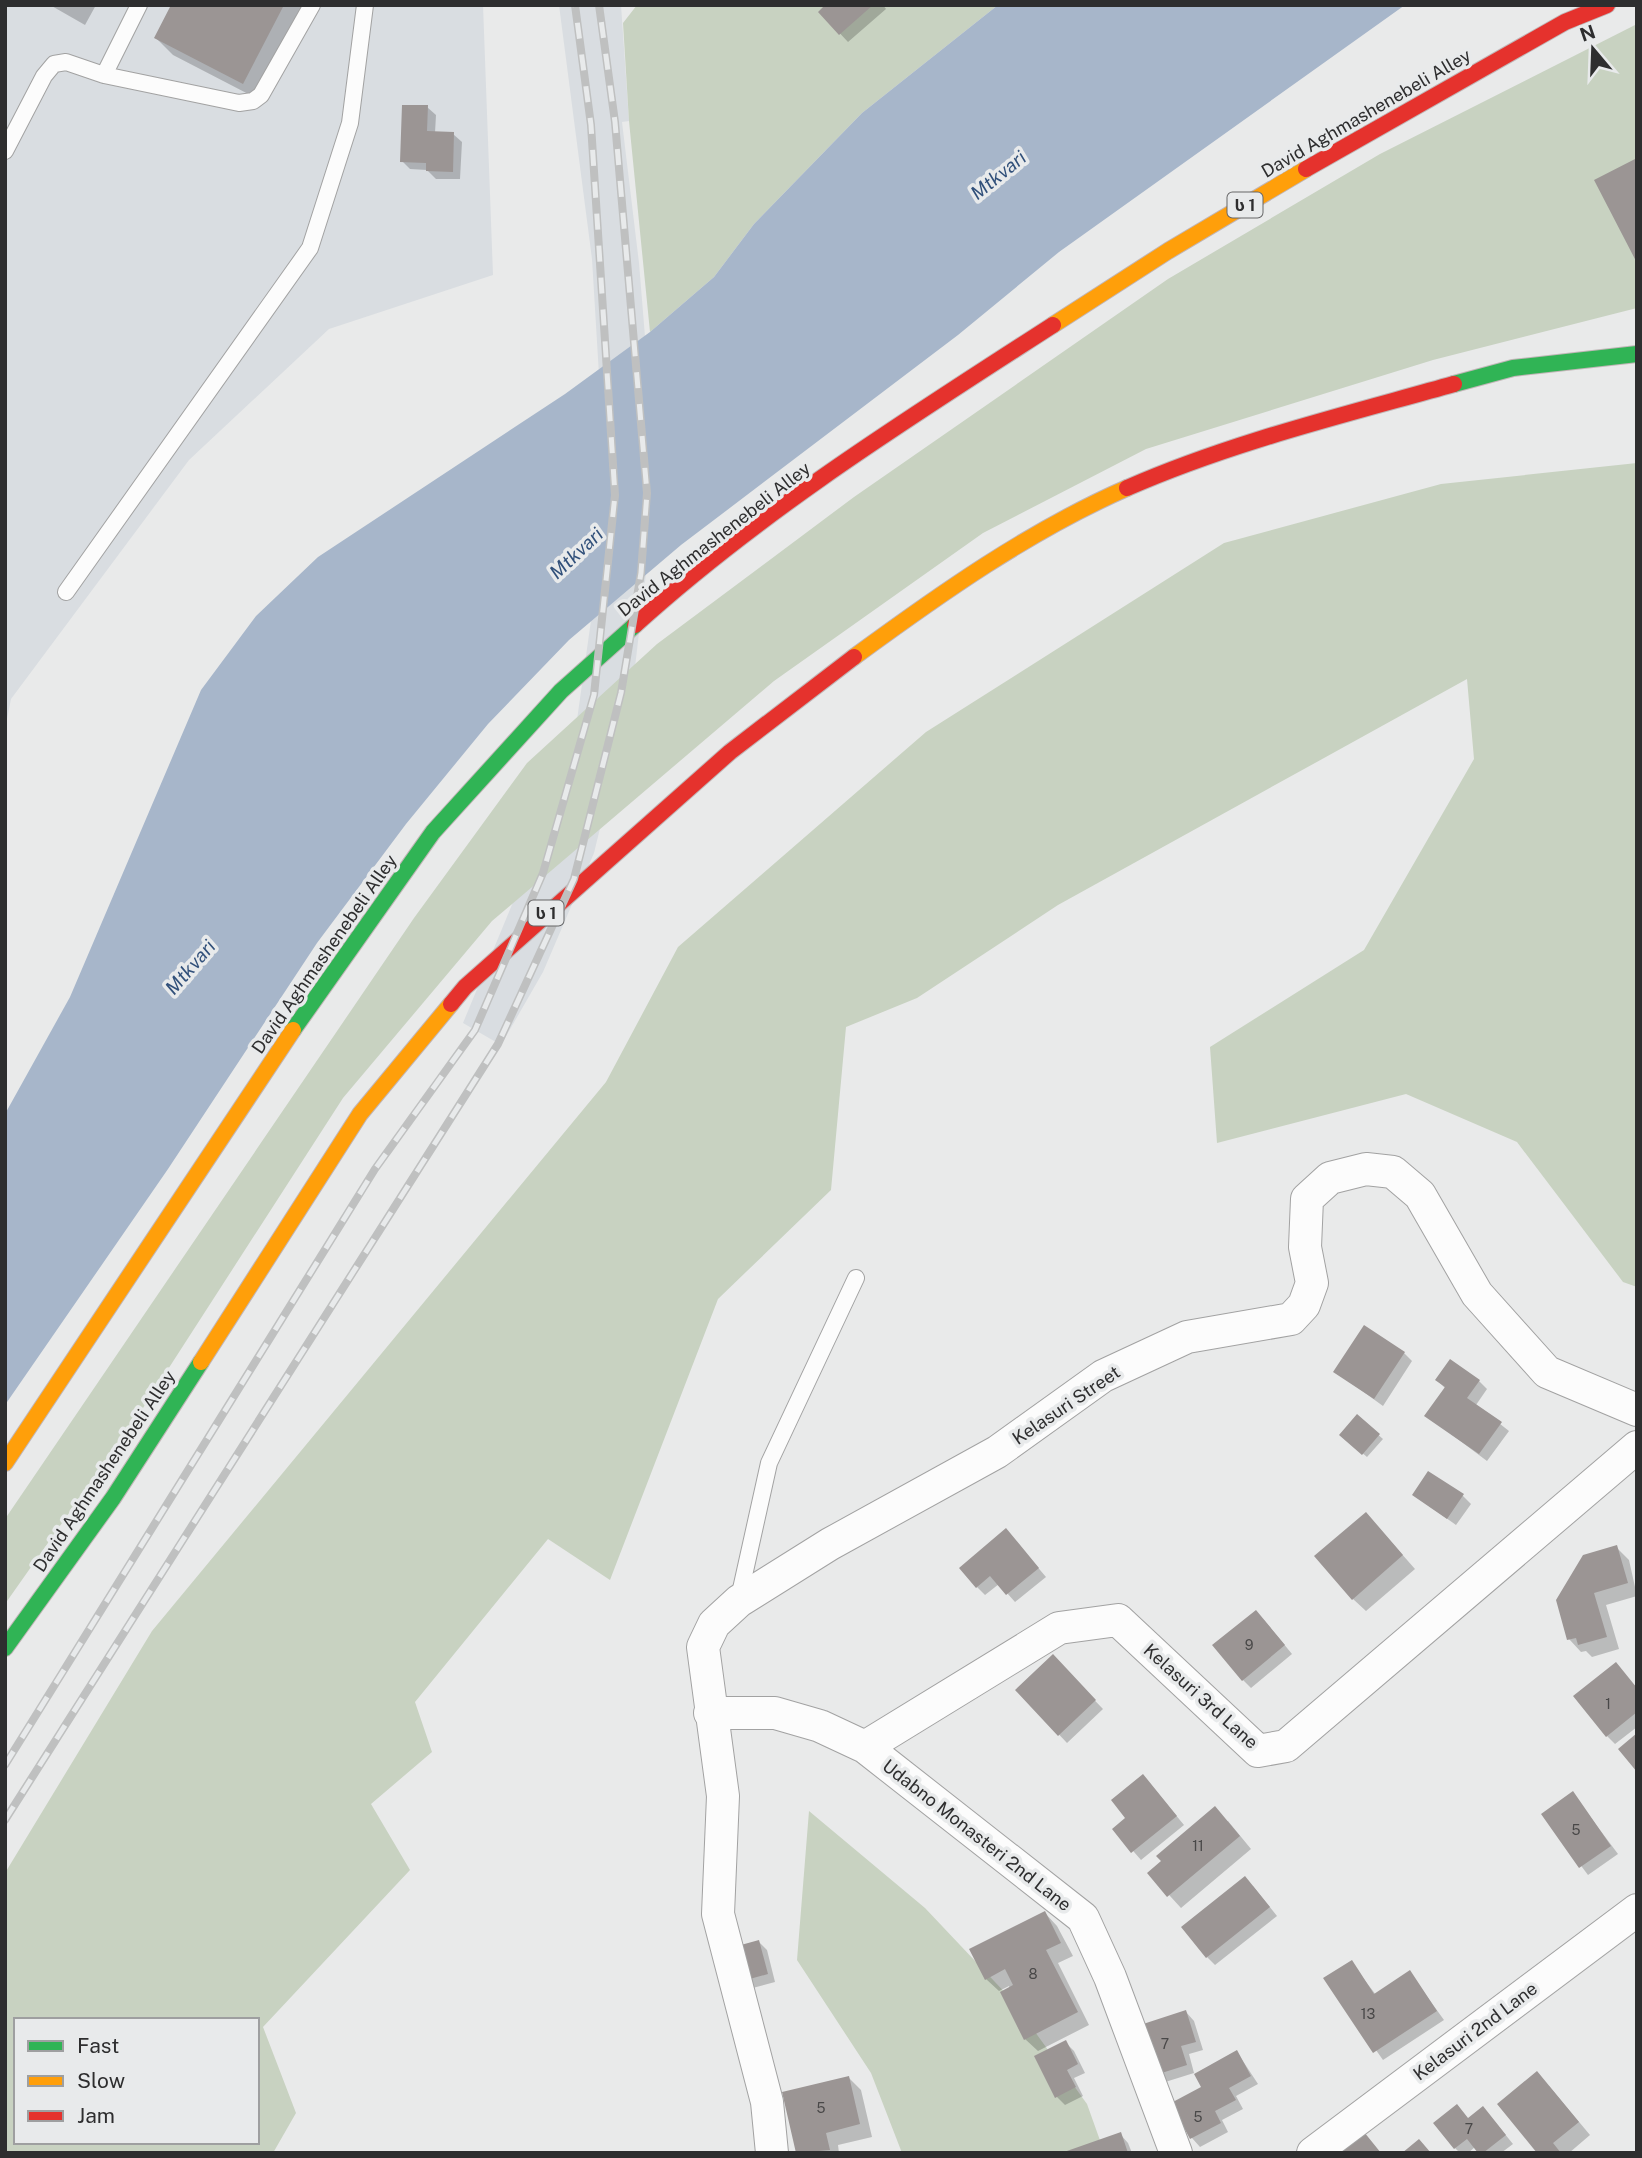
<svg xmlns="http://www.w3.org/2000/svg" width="1642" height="2158" font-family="'Public Sans','Noto Sans Georgian',sans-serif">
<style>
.built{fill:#d9dde1}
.forest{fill:#c8d2c1;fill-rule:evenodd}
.water{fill:#a7b6ca}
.shadow{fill:#0003}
.building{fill:#9b9594}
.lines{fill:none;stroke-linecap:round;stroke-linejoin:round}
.lane-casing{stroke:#a2a2a2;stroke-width:18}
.street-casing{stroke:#a2a2a2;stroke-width:34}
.fast-casing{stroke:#c1b6b7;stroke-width:18}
.slow-casing{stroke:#c1b6b7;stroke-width:18}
.jam-casing{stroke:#c1b6b7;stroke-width:18}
.lane{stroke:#fcfcfc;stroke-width:16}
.street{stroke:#fcfcfc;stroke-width:32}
.fast{stroke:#30b455;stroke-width:16}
.slow{stroke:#ff9f0a;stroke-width:16}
.jam{stroke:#e5322d;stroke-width:16}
.rail-casing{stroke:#bfc0c0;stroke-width:8}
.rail{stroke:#e8eaeb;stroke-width:5;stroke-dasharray:16;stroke-linecap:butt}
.labels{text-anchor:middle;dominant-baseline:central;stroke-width:7;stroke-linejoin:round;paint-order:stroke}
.number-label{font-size:14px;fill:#494848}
.shield{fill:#e8eaeb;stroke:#666667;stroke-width:2}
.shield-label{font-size:16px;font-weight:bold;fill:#2e2e2f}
.street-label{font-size:18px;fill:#2e2e2f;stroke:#e8eaeb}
.water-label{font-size:19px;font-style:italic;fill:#31507a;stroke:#e8eaeb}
</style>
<rect width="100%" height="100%" fill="#e9eaea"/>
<path class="built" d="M 5,5 L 483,5 L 493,275 L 329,329 L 189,460 L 11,699 L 5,729 Z
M 559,5 L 621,5 L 629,121 L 622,122 L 639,263 L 649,386 L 653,514 L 631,701 L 594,853 L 543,972 L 501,1045 L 463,1023 L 533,854 L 575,734 L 607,507 L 592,259 Z"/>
<path class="forest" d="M 637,5 L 998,5 L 862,113 L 754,224 L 714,277 L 650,332 L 629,121 L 623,23 Z
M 1637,24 L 1637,308 L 1433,360 L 1146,449 L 983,533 L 774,681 L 492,921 L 343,1098 L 143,1408 L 5,1604 L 5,1519 L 414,918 L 527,763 L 657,644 L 854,497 L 1168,279 L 1380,154 Z
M 1637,463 L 1637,1287 L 1623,1282 L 1517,1142 L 1406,1094 L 1217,1143 L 1210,1047 L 1364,950 L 1474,759 L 1467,679 L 1058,905 L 917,998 L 846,1027 L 831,1190 L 718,1299 L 610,1580 L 548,1539 L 415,1702 L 432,1752 L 371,1804 L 410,1870 L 263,2027 L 296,2113 L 273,2153 L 5,2153 L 5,1873 L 152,1631 L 606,1082 L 678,947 L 926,732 L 1224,543 L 1441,484 ZM 16,2020 L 257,2020 L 257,2142 L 16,2142 Z
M 809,1811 L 925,1908 L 1012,2000 L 1087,2104 L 1102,2146 L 1083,2153 L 902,2153 L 871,2073 L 797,1960 Z"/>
<path class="water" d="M 998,5 L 1405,5 L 1059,252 L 958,335 L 681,545 L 569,640 L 488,724 L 406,824 L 317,943 L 168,1169 L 5,1405 L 5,1114 L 70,997 L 201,690 L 256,616 L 318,557 L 565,394 L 650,332 L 714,277 L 754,224 L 862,113 Z"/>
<path class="shadow" d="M 50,5 L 96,5 L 85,25 Z
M 173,5 L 309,5 L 260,100 L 173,55 L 156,38 Z
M 828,5 L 883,5 L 886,9 L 848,42 L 820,12 Z
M 427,107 L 436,115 L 435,133 L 453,134 L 462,142 L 460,179 L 436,179 L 427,170 L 410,169 L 402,161 Z
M 1404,1353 L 1412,1361 L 1383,1406 L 1336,1372 Z
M 1437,1380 L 1479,1381 L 1487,1389 L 1476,1405 L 1509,1431 L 1487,1461 L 1427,1416 L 1446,1389 Z
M 1357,1416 L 1383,1439 L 1367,1457 L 1341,1435 Z
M 1414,1495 L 1463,1496 L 1471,1504 L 1456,1525 Z
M 1378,1527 L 1415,1569 L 1366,1611 L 1353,1599 Z
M 1014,1539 L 1046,1577 L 1015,1602 L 999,1584 L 985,1595 L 977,1587 Z
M 1616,1547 L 1629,1560 L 1637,1596 L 1606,1605 L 1619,1649 L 1592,1657 L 1586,1651 L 1581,1652 L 1569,1639 Z
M 1264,1620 L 1292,1654 L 1251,1688 L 1243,1680 Z
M 1053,1657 L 1103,1709 L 1067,1743 L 1017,1690 Z
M 1637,1689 L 1637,1727 L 1615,1744 L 1607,1736 Z
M 1151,1785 L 1184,1825 L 1141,1860 L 1114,1829 L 1128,1819 Z
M 1573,1794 L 1618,1854 L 1588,1875 L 1543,1815 Z
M 1228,1821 L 1251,1849 L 1181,1908 L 1149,1873 Z
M 1253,1886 L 1277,1916 L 1215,1965 L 1207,1957 Z
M 1045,1913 L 1057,1926 L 1073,1956 L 1058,1963 L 1089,2025 L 1038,2051 L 1025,2039 L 1009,1986 L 999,1991 L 986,1979 Z
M 759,1942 L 767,1950 L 775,1982 L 749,1989 Z
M 1351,1962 L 1376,1995 L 1410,1973 L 1444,2020 L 1383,2060 L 1326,1979 Z
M 1186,2012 L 1194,2021 L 1203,2050 L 1189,2054 L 1194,2073 L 1162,2083 L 1154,2075 Z
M 1066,2043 L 1074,2051 L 1085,2073 L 1074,2078 L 1083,2096 L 1065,2105 L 1057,2097 Z
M 1237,2052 L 1258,2084 L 1236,2096 L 1243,2109 L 1222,2120 L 1228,2132 L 1200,2147 L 1192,2138 L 1173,2104 L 1204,2088 Z
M 848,2077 L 861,2090 L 872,2137 L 838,2145 L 839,2153 L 798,2153 Z
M 1549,2086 L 1590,2135 L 1569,2153 L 1539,2153 Z
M 1491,2117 L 1513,2144 L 1501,2153 L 1480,2153 L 1475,2147 L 1468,2153 L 1460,2153 L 1455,2148 L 1468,2120 Z
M 1120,2134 L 1128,2143 L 1132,2153 L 1068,2153 Z"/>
<path class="building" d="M 171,5 L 284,5 L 243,84 L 154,38 Z
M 825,5 L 873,5 L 839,35 L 818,12 Z
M 402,105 L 428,105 L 427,131 L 454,132 L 453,172 L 426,171 L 426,163 L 400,162 Z
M 1637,158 L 1637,263 L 1594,180 Z
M 1364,1325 L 1405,1352 L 1374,1399 L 1333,1372 Z
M 1450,1359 L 1480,1380 L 1467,1398 L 1502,1422 L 1479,1454 L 1424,1416 L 1445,1387 L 1435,1380 Z
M 1357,1414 L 1380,1434 L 1362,1455 L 1339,1435 Z
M 1428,1471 L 1464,1494 L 1447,1519 L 1412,1495 Z
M 1366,1512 L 1403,1555 L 1352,1600 L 1314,1556 Z
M 1006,1528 L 1039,1568 L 1006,1595 L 990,1576 L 976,1588 L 959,1568 Z
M 1617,1545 L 1628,1583 L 1594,1593 L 1607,1637 L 1578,1645 L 1576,1638 L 1567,1640 L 1556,1600 L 1583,1555 Z
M 1256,1610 L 1285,1645 L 1242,1681 L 1212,1645 Z
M 1053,1654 L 1096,1700 L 1058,1736 L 1015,1690 Z
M 1616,1662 L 1637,1688 L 1637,1712 L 1606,1737 L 1573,1696 Z
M 1637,1733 L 1637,1772 L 1618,1749 Z
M 1143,1774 L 1177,1816 L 1131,1853 L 1112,1829 L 1125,1818 L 1111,1800 Z
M 1573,1791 L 1611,1846 L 1579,1868 L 1541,1814 Z
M 1215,1806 L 1240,1836 L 1167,1897 L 1147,1873 L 1161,1861 L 1156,1856 Z
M 1245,1876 L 1270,1907 L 1206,1958 L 1181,1927 Z
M 1045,1911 L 1061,1943 L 1046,1950 L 1078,2012 L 1024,2040 L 1000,1992 L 1013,1985 L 1005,1969 L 985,1980 L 969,1949 Z
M 759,1940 L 768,1974 L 739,1982 L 730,1948 Z
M 1352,1960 L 1374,1994 L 1410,1970 L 1437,2011 L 1373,2053 L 1323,1978 Z
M 1186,2010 L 1196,2042 L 1181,2046 L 1187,2065 L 1152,2076 L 1137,2026 Z
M 1066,2040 L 1078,2064 L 1067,2070 L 1076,2087 L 1055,2098 L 1034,2056 Z
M 1237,2050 L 1251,2076 L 1229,2088 L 1236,2100 L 1215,2111 L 1221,2123 L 1190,2139 L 1171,2103 L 1201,2087 L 1194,2074 Z
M 1537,2071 L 1579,2122 L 1553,2143 L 1561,2153 L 1537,2153 L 1497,2104 Z
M 849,2076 L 860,2124 L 826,2133 L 830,2150 L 796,2153 L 782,2092 Z
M 1457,2104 L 1468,2118 L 1483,2106 L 1506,2135 L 1483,2153 L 1478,2153 L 1467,2139 L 1454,2149 L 1433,2123 Z
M 1360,2127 L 1381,2153 L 1342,2153 L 1336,2145 Z
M 1121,2132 L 1128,2153 L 1064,2153 L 1064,2152 Z
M 1419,2139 L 1431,2153 L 1402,2153 Z"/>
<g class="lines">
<g class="lane-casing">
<path id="lane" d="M 104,75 L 239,103 L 253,101 L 261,95 L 312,5
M 5,151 L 44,76 L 54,64 L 66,62 L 104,75 L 139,5
M 66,592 L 310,248 L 350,123 L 365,5
M 739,1598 L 769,1463 L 856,1278"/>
</g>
<g class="street-casing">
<path id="street" d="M 710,1713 L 775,1713 L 820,1726 L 865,1747 L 1083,1918 L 1110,1977 L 1176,2153
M 865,1747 L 1059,1628 L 1118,1620 L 1258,1751 L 1286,1746 L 1637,1447
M 772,2153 L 767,2102 L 718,1914 L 723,1796 L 703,1647 L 714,1624 L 739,1601 L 830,1544 L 997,1452 L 1103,1376 L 1187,1337 L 1291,1319 L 1304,1305 L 1312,1283 L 1305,1247 L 1307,1199 L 1330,1178 L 1366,1169 L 1393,1172 L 1420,1195 L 1477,1294 L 1547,1372 L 1637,1410
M 1313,2153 L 1637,1910"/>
</g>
<g class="fast-casing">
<path id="fast" d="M 1454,384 L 1513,368 L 1637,354
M 293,1030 L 433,832 L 561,691 L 635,625
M 5,1648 L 113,1498 L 201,1362"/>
</g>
<g class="slow-casing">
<path id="slow" d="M 1053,325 L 1168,251 L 1306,169
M 854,657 C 940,594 1029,531 1127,488
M 201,1362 L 360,1114 L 451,1004
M 5,1463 L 293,1030"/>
</g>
<g class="jam-casing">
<path id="jam" d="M 1306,169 L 1565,22 L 1607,5
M 1127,488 C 1232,442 1344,415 1454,384
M 635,625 C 762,510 909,418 1053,325
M 451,1004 L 465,987 L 730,752 L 854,657"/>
</g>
<use href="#lane" class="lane"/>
<use href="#street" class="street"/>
<use href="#fast" class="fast"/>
<use href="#slow" class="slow"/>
<use href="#jam" class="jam"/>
<g class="rail-casing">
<path id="rail" d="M 5,1765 L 375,1169 L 475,1030 L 543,873 L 594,695 L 615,495 L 591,125 L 575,5
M 5,1820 L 498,1044 L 574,879 L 621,693 L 641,573 L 647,493 L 615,122 L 599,5"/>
</g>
<use href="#rail" class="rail"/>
</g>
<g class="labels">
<g class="number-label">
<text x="1249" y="1645">9</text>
<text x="1608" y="1704">1</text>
<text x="1576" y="1830">5</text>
<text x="1198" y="1846">11</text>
<text x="1033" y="1974">8</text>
<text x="1368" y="2014">13</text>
<text x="1165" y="2044">7</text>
<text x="821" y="2108">5</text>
<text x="1198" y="2117">5</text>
<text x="1469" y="2129">7</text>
</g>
<g class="shield">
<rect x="1227.5" y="192.5" width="35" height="25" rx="5"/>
<rect x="528.5" y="900.5" width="35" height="25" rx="5"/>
</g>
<g class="shield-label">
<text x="1245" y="205">ს 1</text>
<text x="546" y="913">ს 1</text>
</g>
<g class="street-label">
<text transform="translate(1366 113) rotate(-30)">David Aghmashenebeli Alley</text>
<text transform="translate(714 539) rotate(-38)">David Aghmashenebeli Alley</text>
<text transform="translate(324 954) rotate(-55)">David Aghmashenebeli Alley</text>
<text transform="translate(1066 1405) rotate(-34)">Kelasuri Street</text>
<text transform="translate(104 1471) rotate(-56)">David Aghmashenebeli Alley</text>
<text transform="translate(1201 1696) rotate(42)">Kelasuri 3rd Lane</text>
<text transform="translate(977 1835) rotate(38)">Udabno Monasteri 2nd Lane</text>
<text transform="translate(1475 2031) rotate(-37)">Kelasuri 2nd Lane</text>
</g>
<g class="water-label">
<text transform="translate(998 175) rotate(-39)">Mtkvari</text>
<text transform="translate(576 553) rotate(-43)">Mtkvari</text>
<text transform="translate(190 967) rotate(-49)">Mtkvari</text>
</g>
</g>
<rect width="1642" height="2158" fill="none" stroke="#2e2e2f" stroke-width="14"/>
<rect x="14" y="2018" width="245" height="126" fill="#e8eaeb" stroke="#9e9fa0" stroke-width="2"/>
<rect x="28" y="2041" width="35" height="10" fill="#30b455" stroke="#9e9fa0" stroke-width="2"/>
<text x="77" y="2053" font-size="21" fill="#2e2e2f">Fast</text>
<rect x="28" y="2076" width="35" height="10" fill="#ff9f0a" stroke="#9e9fa0" stroke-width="2"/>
<text x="77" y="2088" font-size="21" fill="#2e2e2f">Slow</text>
<rect x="28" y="2111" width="35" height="10" fill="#e5322d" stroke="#9e9fa0" stroke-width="2"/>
<text x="77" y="2123" font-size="21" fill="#2e2e2f">Jam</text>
<g transform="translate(1593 49) rotate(341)" stroke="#e8eaeb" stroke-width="5" paint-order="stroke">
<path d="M0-5L12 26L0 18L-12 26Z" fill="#2e2e2f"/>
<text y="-10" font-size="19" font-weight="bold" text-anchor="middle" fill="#2e2e2f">N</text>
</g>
</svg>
